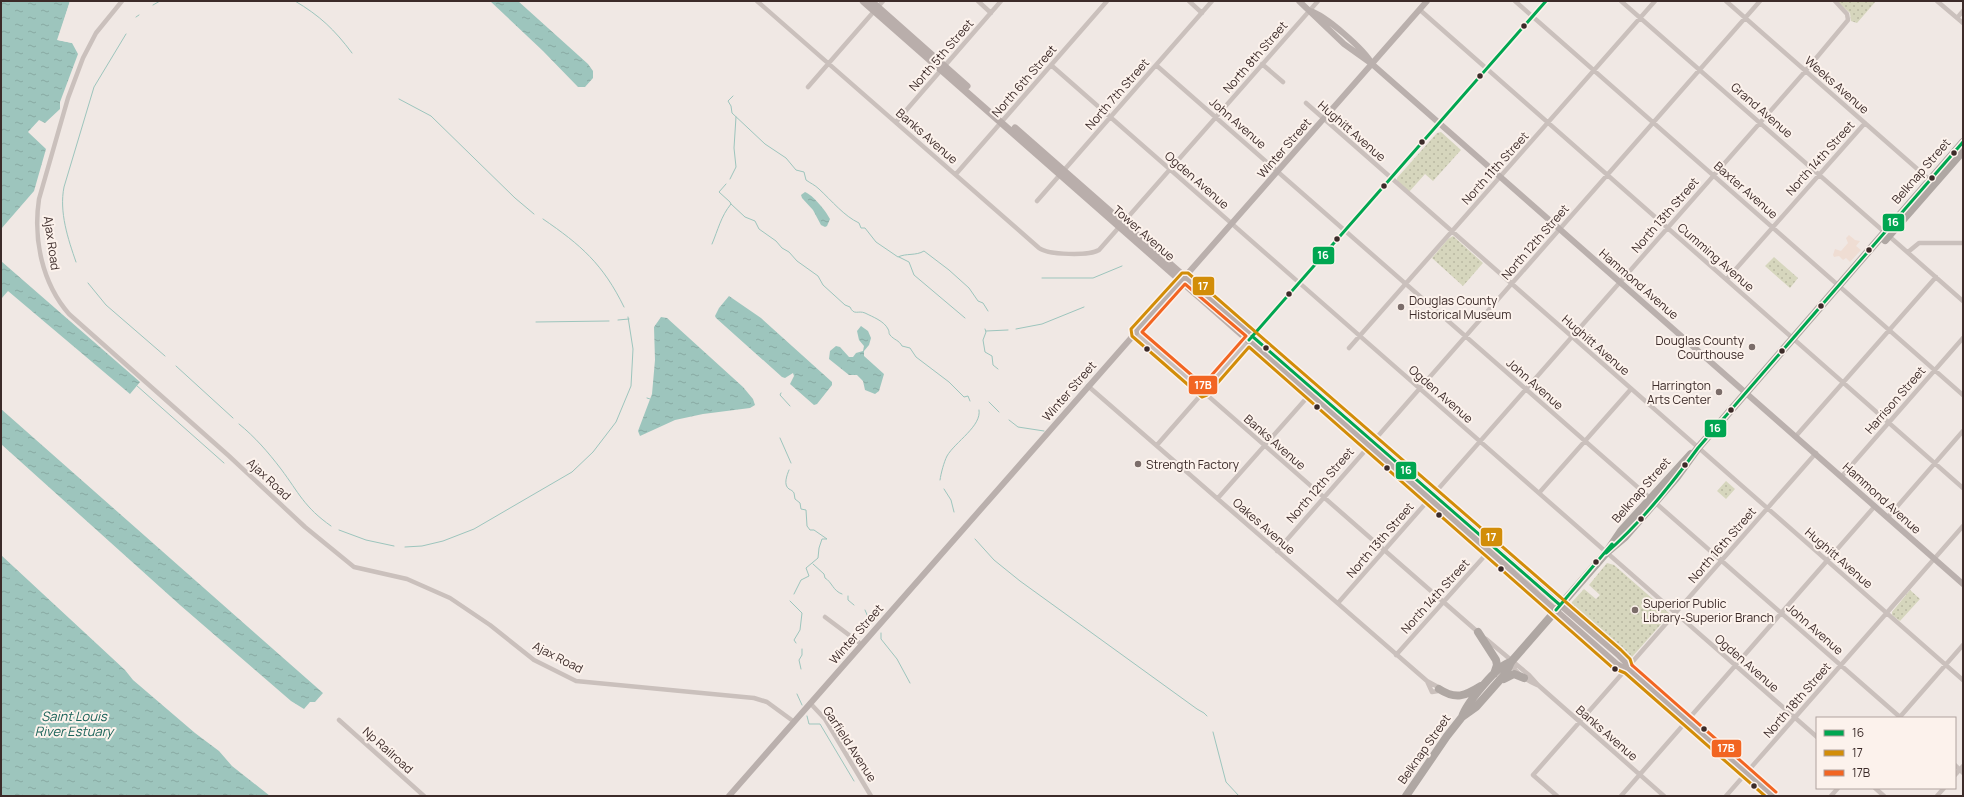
<svg xmlns="http://www.w3.org/2000/svg" width="1964" height="797" font-family="Manrope,sans-serif">
<style>
.park{fill:url(#park-dots)}
.plaza{fill:#efddd3}
.water{fill:url(#water-ripples)}
.pier{fill:#f0e8e4}
.lines{fill:none;stroke-linecap:round;stroke-linejoin:round}
.stream{stroke:#9dc5bd;stroke-width:1}
.street{stroke:#cac0bc;stroke-width:4.5}
.secondary{stroke:#bab0ad;stroke-width:6}
.primary{stroke:#b9aeab;stroke-width:7}
.highway{stroke:#afa7a3;stroke-width:8}
.bus-1-casing{stroke:#fcf2ec;stroke-width:6}
.bus-2-casing{stroke:#fcf2ec;stroke-width:6}
.bus-3-casing{stroke:#fcf2ec;stroke-width:6}
.bus-1{stroke:#00a651;stroke-width:3}
.bus-2{stroke:#d28d08;stroke-width:3}
.bus-3{stroke:#f26522;stroke-width:3}
.bus-dot{fill:#3c2b29;stroke:#fcf2ec;stroke-width:1.5}
.poi-dot{fill:#7b6d6a;stroke:#fcf2ec;stroke-width:1.5}
.labels{text-anchor:middle;dominant-baseline:central;stroke-width:4;stroke-linejoin:round;paint-order:stroke}
.street-label{font-size:12px;fill:#3c2b29;stroke:#fcf2ec}
.poi-label{font-size:12px;fill:#3c2b29;stroke:#fcf2ec;text-anchor:start}
.water-label{font-size:13px;font-style:italic;fill:#1a6258;stroke:#fcf2ec}
.line-badge{stroke:#fcf2ec;stroke-width:1.5}
.badge-label{font-size:11px;text-anchor:middle;font-weight:bold;fill:#fff}
</style>
<defs>
<pattern id="park-dots" width="8" height="8" patternUnits="userSpaceOnUse"><rect width="8" height="8" fill="#d6d6bd"/><path d="M2 2h.1M6 6h.1" fill="none" stroke="#b9b8a2" stroke-width="1.8" stroke-linecap="round"/></pattern>
<pattern id="water-ripples" width="26" height="14" patternUnits="userSpaceOnUse"><rect width="26" height="14" fill="#9dc5bd"/><path d="M2 4q2-2 4 0t4 0M15 11q2-2 4 0t4 0" fill="none" stroke="#88a9a2"/></pattern>
</defs>
<rect width="100%" height="100%" fill="#f0e8e4"/>
<path class="park" d="M 1837,1 L 1876,1 L 1857,23 L 1851,21 L 1850,13 Z
M 1441,132 L 1461,150 L 1433,181 L 1425,174 L 1409,192 L 1397,180 L 1397,178 L 1437,133 Z
M 1453,236 L 1483,263 L 1463,286 L 1432,258 L 1448,239 Z
M 1774,257 L 1798,278 L 1790,288 L 1765,266 Z
M 1726,481 L 1735,489 L 1726,499 L 1717,491 Z
M 1607,563 L 1614,565 L 1670,614 L 1632,657 L 1629,658 L 1626,656 L 1570,608 L 1572,602 L 1584,589 L 1596,599 L 1600,595 L 1589,585 Z
M 1910,590 L 1920,599 L 1900,621 L 1892,615 L 1892,612 Z"/>
<path class="plaza" d="M 1849,235 L 1855,240 L 1860,241 L 1856,246 L 1861,250 L 1850,262 L 1846,258 L 1843,260 L 1839,256 L 1834,257 L 1833,255 L 1835,249 L 1841,251 L 1848,243 L 1846,238 Z"/>
<path class="water" d="M 1,1 L 70,1 L 58,40 L 72,43 L 78,54 L 60,102 L 60,109 L 45,123 L 39,120 L 28,132 L 46,149 L 34,191 L 1,229 Z
M 490,1 L 518,1 L 588,64 L 593,71 L 593,78 L 585,87 L 578,87 L 543,51 Z
M 805,192 C 813,195 826,211 830,219 L 827,226 L 825,227 L 821,225 L 813,210 L 802,198 L 801,195 Z
M 1,261 L 140,382 L 130,394 L 8,291 L 1,299 Z
M 729,296 L 761,318 L 832,382 L 832,385 L 817,404 L 814,405 L 790,384 L 794,376 L 793,373 L 785,378 L 782,377 L 716,318 L 715,316 L 719,308 Z
M 661,317 L 667,318 L 743,387 L 753,399 L 755,405 L 750,408 L 703,414 L 675,420 L 640,436 L 638,431 L 652,394 L 655,360 L 654,327 Z
M 861,326 L 868,331 L 871,338 L 869,345 L 864,351 L 864,356 L 884,374 L 879,391 L 875,394 L 865,390 L 863,381 L 857,375 L 849,375 L 829,359 L 830,351 L 836,346 L 840,347 L 849,357 L 853,357 L 856,353 L 863,351 L 864,346 L 859,340 L 857,331 Z
M 1,409 L 323,693 L 315,702 L 310,702 L 304,709 L 291,701 L 180,605 L 1,444 Z
M 1,555 L 125,670 L 133,680 L 195,733 L 219,751 L 232,766 L 270,796 L 1,796 Z"/>
<path class="pier" d="M 70,1 L 72,1 L 60,38 L 72,41 L 72,43 L 57,40 Z"/>
<g class="lines">
<path class="stream" d="M 295,1 C 320,16 334,29 352,53
M 153,5 L 160,1
M 136,17 L 139,15
M 733,96 L 728,101 L 731,106 L 732,113 L 765,144 L 786,158 L 796,170 L 804,172 L 806,180 C 810,183 815,185 819,189 C 832,201 844,216 859,223 L 861,228 L 865,228 L 876,242 L 898,257 C 906,253 916,256 924,251 L 949,270 L 969,288 L 978,301 L 983,303 L 988,311
M 399,99 L 431,116 L 515,198 L 534,214
M 730,179 L 736,167 L 734,148 L 736,117
M 731,204 L 745,217 L 755,221 L 759,229 L 776,241 L 782,248 L 789,252 L 797,261 L 818,276 L 823,285 L 845,305 L 850,307 C 854,316 858,310 865,313 C 873,317 884,321 888,329 C 890,333 888,332 890,335 C 894,340 899,340 902,346 L 910,348 L 916,357 L 949,382 L 964,397 L 968,396 L 970,401
M 543,219 C 581,245 603,264 624,307
M 712,244 C 718,230 721,216 731,204 L 730,202 L 719,192 L 726,184
M 899,257 L 909,262 L 914,275 L 965,318
M 76,262 C 68,239 59,212 64,187 L 94,87 L 126,34
M 1042,278 L 1093,278 L 1122,266
M 88,283 L 106,305 L 165,356
M 618,320 L 629,319
M 536,322 L 609,321
M 985,329 L 986,332 L 983,340 L 985,352 L 992,356 L 993,365 L 998,369
M 1016,329 L 1042,324 L 1084,307
M 986,331 L 1008,330
M 176,366 L 233,418
M 136,385 L 224,463
M 781,393 L 780,395 L 790,406
M 647,398 L 650,399
M 989,402 L 999,412
M 1009,420 L 1018,427 L 1044,431
M 239,424 C 255,437 268,452 281,469 C 299,493 304,507 331,526
M 780,438 L 791,463
M 789,470 C 787,475 783,485 789,489 C 791,490 793,491 794,493 L 795,499 L 800,503 L 801,509 L 806,510 L 807,526 L 810,530 L 814,530 L 827,539 L 822,539 L 819,548 L 818,558 L 806,568 L 809,576 L 801,580 L 794,594
M 940,480 C 941,473 944,462 947,456 C 955,442 982,426 979,410
M 944,489 L 951,500 L 954,512
M 339,530 L 366,540 L 394,546
M 975,539 L 994,560 L 1020,581 L 1197,709 L 1204,713 L 1207,716
M 405,547 L 422,546 L 443,541 L 474,529 L 572,472 L 593,452 L 616,422 L 631,386 L 633,349 L 628,317
M 813,564 L 824,574 L 825,578 C 832,582 833,591 842,594
M 848,596 L 848,600 L 854,605
M 790,601 L 802,613 L 800,630 L 794,640 L 796,643
M 865,610 L 871,624
M 881,633 L 881,639 L 897,659 L 910,683
M 801,669 L 799,660 L 802,655 L 802,649
M 797,694 L 802,705
M 807,716 L 809,724 L 820,724 L 854,781
M 1213,732 L 1226,782 L 1239,796"/>
<path class="street" d="M 122,1 L 96,33 L 83,58 L 68,98 L 39,199 C 33,239 42,283 69,314 L 229,456 L 305,527 L 354,567 L 407,579 L 450,598 L 490,625 L 534,660 L 576,681 L 754,698 L 767,702 L 793,721
M 757,1 L 1039,248 C 1048,255 1089,256 1099,250 L 1318,1
M 978,1 L 991,13
M 1189,1 L 1202,13
M 1515,1 L 1963,395
M 1621,1 L 1963,301
M 1726,1 L 1931,181
M 1937,1 L 1963,23
M 1420,10 L 1963,488
M 1957,18 L 1963,11
M 1262,64 L 1283,82
M 1051,65 L 1817,737
M 1156,65 L 1901,718
M 808,87 L 883,1
M 1306,103 L 1963,680
M 896,122 L 1001,1
M 956,174 L 1107,1
M 1037,201 L 1212,1
M 1908,252 L 1919,243 L 1963,243
M 1727,279 L 1865,123
M 1135,332 L 1479,633
M 1349,348 L 1655,1
M 1088,386 L 1427,681 L 1432,692 L 1438,691 L 1438,687 L 1427,681
M 1796,436 L 1936,277
M 1157,445 L 1546,1
M 1842,476 L 1963,338
M 1539,493 L 1631,389
M 1218,498 L 1311,393
M 1888,517 L 1963,431
M 1277,551 L 1760,1
M 1338,603 L 1802,75 L 1848,20 L 1847,14 L 1835,1
M 825,617 L 861,644
M 1486,639 L 1529,675 L 1538,685 L 1664,796
M 1396,655 L 1489,551
M 1511,663 C 1515,673 1528,681 1537,685
M 810,703 L 825,719 L 871,796
M 1899,718 L 1963,645
M 339,720 L 424,796
M 1955,765 L 1963,773
M 1955,775 L 1963,766
M 1875,788 L 1884,796
M 1557,796 L 1533,775 L 1816,453
M 1621,796 L 1875,506
M 1726,796 L 1963,526
M 1831,796 L 1838,788
M 1937,796 L 1944,788"/>
<path class="secondary" d="M 1299,1 L 1344,44 L 1372,64 L 1963,584
M 1310,11 C 1325,15 1365,50 1372,64
M 729,796 L 1427,1"/>
<path class="primary" d="M 863,1 L 1616,664 L 1621,667 L 1627,668 L 1773,796
M 871,1 L 967,86
M 1015,128 L 1455,514 L 1618,654 L 1626,662 L 1627,668"/>
<path class="highway" d="M 1885,240 L 1963,151
M 1606,553 L 1625,537 L 1677,477 L 1698,448 L 1963,142
M 1478,632 L 1496,660 L 1497,665 L 1494,674
M 1504,679 L 1514,674 L 1524,678
M 1439,689 C 1456,700 1465,696 1481,686
M 1462,717 C 1466,704 1498,664 1511,662
M 1406,796 L 1447,736 L 1462,717 L 1476,707 L 1506,673 L 1511,662 L 1606,553 L 1621,531 L 1691,454"/>
<g class="bus-1-casing">
<path id="bus-1" d="M 1252,336 L 1560,605
M 1249,340 L 1546,1
M 1606,553 C 1641,523 1671,485 1698,448 L 1963,142
M 1556,610 L 1612,544"/>
</g>
<g class="bus-2-casing">
<path id="bus-2" d="M 1632,665 L 1630,659 L 1621,650 L 1188,273 L 1182,273 L 1131,329 L 1132,336 L 1202,397 L 1207,395 L 1249,347 L 1613,668 L 1625,673 L 1765,796"/>
</g>
<g class="bus-3-casing">
<path id="bus-3" d="M 1185,284 L 1246,336 L 1203,385 L 1142,332 Z
M 1632,665 L 1776,792"/>
</g>
<use href="#bus-1" class="bus-1"/>
<use href="#bus-2" class="bus-2"/>
<use href="#bus-3" class="bus-3"/>
</g>
<g class="bus-dot">
<circle cx="1524" cy="26" r="3.5"/>
<circle cx="1480" cy="76" r="3.5"/>
<circle cx="1422" cy="142" r="3.5"/>
<circle cx="1954" cy="153" r="3.5"/>
<circle cx="1932" cy="178" r="3.5"/>
<circle cx="1384" cy="186" r="3.5"/>
<circle cx="1337" cy="239" r="3.5"/>
<circle cx="1869" cy="250" r="3.5"/>
<circle cx="1289" cy="294" r="3.5"/>
<circle cx="1821" cy="306" r="3.5"/>
<circle cx="1266" cy="348" r="3.5"/>
<circle cx="1147" cy="349" r="3.5"/>
<circle cx="1782" cy="351" r="3.5"/>
<circle cx="1317" cy="407" r="3.5"/>
<circle cx="1731" cy="410" r="3.5"/>
<circle cx="1685" cy="465" r="3.5"/>
<circle cx="1387" cy="468" r="3.5"/>
<circle cx="1439" cy="515" r="3.5"/>
<circle cx="1641" cy="519" r="3.5"/>
<circle cx="1596" cy="562" r="3.5"/>
<circle cx="1501" cy="569" r="3.5"/>
<circle cx="1615" cy="669" r="3.5"/>
<circle cx="1704" cy="729" r="3.5"/>
<circle cx="1754" cy="786" r="3.5"/>
</g>
<g class="poi-dot">
<circle cx="1401" cy="307" r="4"/>
<circle cx="1752" cy="347" r="4"/>
<circle cx="1719" cy="392" r="4"/>
<circle cx="1138" cy="464" r="4"/>
<circle cx="1635" cy="610" r="4"/>
</g>
<g class="labels">
<g class="street-label">
<text transform="translate(941 55) rotate(-49)">North 5th Street</text>
<text transform="translate(1255 57) rotate(-49)">North 8th Street</text>
<text transform="translate(1024 81) rotate(-49)">North 6th Street</text>
<text transform="translate(1837 85) rotate(41)">Weeks Avenue</text>
<text transform="translate(1117 94) rotate(-49)">North 7th Street</text>
<text transform="translate(1762 110) rotate(41)">Grand Avenue</text>
<text transform="translate(1238 123) rotate(41)">John Avenue</text>
<text transform="translate(1352 131) rotate(41)">Hughitt Avenue</text>
<text transform="translate(927 136) rotate(41)">Banks Avenue</text>
<text transform="translate(1284 148) rotate(-49)">Winter Street</text>
<text transform="translate(1820 158) rotate(-48)">North 14th Street</text>
<text transform="translate(1495 168) rotate(-48)">North 11th Street</text>
<text transform="translate(1921 171) rotate(-49)">Belknap Street</text>
<text transform="translate(1197 180) rotate(41)">Ogden Avenue</text>
<text transform="translate(1746 190) rotate(41)">Baxter Avenue</text>
<text transform="translate(1665 215) rotate(-49)">North 13th Street</text>
<text transform="translate(1144 233) rotate(41)">Tower Avenue</text>
<text transform="translate(1535 242) rotate(-49)">North 12th Street</text>
<text transform="translate(52 243) rotate(82)">Ajax Road</text>
<text transform="translate(1716 257) rotate(41)">Cumming Avenue</text>
<text transform="translate(1639 284) rotate(41)">Hammond Avenue</text>
<text transform="translate(1596 345) rotate(41)">Hughitt Avenue</text>
<text transform="translate(1535 384) rotate(41)">John Avenue</text>
<text transform="translate(1069 391) rotate(-49)">Winter Street</text>
<text transform="translate(1441 394) rotate(41)">Ogden Avenue</text>
<text transform="translate(1895 400) rotate(-49)">Harrison Street</text>
<text transform="translate(1275 442) rotate(41)">Banks Avenue</text>
<text transform="translate(269 479) rotate(43)">Ajax Road</text>
<text transform="translate(1320 485) rotate(-49)">North 12th Street</text>
<text transform="translate(1641 490) rotate(-49)">Belknap Street</text>
<text transform="translate(1882 498) rotate(42)">Hammond Avenue</text>
<text transform="translate(1264 526) rotate(41)">Oakes Avenue</text>
<text transform="translate(1380 540) rotate(-49)">North 13th Street</text>
<text transform="translate(1722 545) rotate(-49)">North 16th Street</text>
<text transform="translate(1839 558) rotate(41)">Hughitt Avenue</text>
<text transform="translate(1435 596) rotate(-48)">North 14th Street</text>
<text transform="translate(1815 629) rotate(41)">John Avenue</text>
<text transform="translate(856 634) rotate(-49)">Winter Street</text>
<text transform="translate(558 657) rotate(27)">Ajax Road</text>
<text transform="translate(1747 663) rotate(41)">Ogden Avenue</text>
<text transform="translate(1797 700) rotate(-49)">North 18th Street</text>
<text transform="translate(1607 733) rotate(41)">Banks Avenue</text>
<text transform="translate(850 744) rotate(57)">Garfield Avenue</text>
<text transform="translate(1424 749) rotate(-55)">Belknap Street</text>
<text transform="translate(388 750) rotate(42)">Np Railroad</text>
</g>
<g class="poi-label">
<text x="1409" y="300">Douglas County<tspan x="1409" dy="14">Historical Museum</tspan></text>
<text x="1744" y="340" text-anchor="end">Douglas County<tspan x="1744" dy="14">Courthouse</tspan></text>
<text x="1711" y="385" text-anchor="end">Harrington<tspan x="1711" dy="14">Arts Center</tspan></text>
<text x="1146" y="464">Strength Factory</text>
<text x="1643" y="603">Superior Public<tspan x="1643" dy="14">Library-Superior Branch</tspan></text>
</g>
<g class="water-label">
<text x="74" y="716">Saint Louis<tspan x="74" dy="15">River Estuary</tspan></text>
</g>
</g>
<g class="line-badge">
<rect x="1882" y="213" width="23" height="19" rx="4" fill="#00a651"/>
<rect x="1312" y="246" width="23" height="19" rx="4" fill="#00a651"/>
<rect x="1192" y="276" width="23" height="20" rx="4" fill="#d28d08"/>
<rect x="1188" y="375" width="30" height="20" rx="4" fill="#f26522"/>
<rect x="1704" y="419" width="23" height="19" rx="4" fill="#00a651"/>
<rect x="1395" y="461" width="22" height="19" rx="4" fill="#00a651"/>
<rect x="1480" y="527" width="23" height="20" rx="4" fill="#d28d08"/>
<rect x="1711" y="739" width="31" height="19" rx="4" fill="#f26522"/>
</g>
<g class="badge-label">
<text x="1893" y="226">16</text>
<text x="1323" y="259">16</text>
<text x="1203" y="290">17</text>
<text x="1203" y="389">17B</text>
<text x="1715" y="432">16</text>
<text x="1406" y="474">16</text>
<text x="1491" y="541">17</text>
<text x="1726" y="752">17B</text>
</g>
<rect width="1964" height="797" fill="none" stroke="#3c2b29" stroke-width="4"/>
<rect x="1816" y="717" width="140" height="72" fill="#fcf2ec" stroke="#afa29e"/>
<rect x="1824" y="730" width="20" height="6" fill="#00a651" stroke="#afa29e"/>
<text x="1852" y="737" font-size="12" fill="#3c2b29">16</text>
<rect x="1824" y="750" width="20" height="6" fill="#d28d08" stroke="#afa29e"/>
<text x="1852" y="757" font-size="12" fill="#3c2b29">17</text>
<rect x="1824" y="770" width="20" height="6" fill="#f26522" stroke="#afa29e"/>
<text x="1852" y="777" font-size="12" fill="#3c2b29">17B</text>
</svg>
